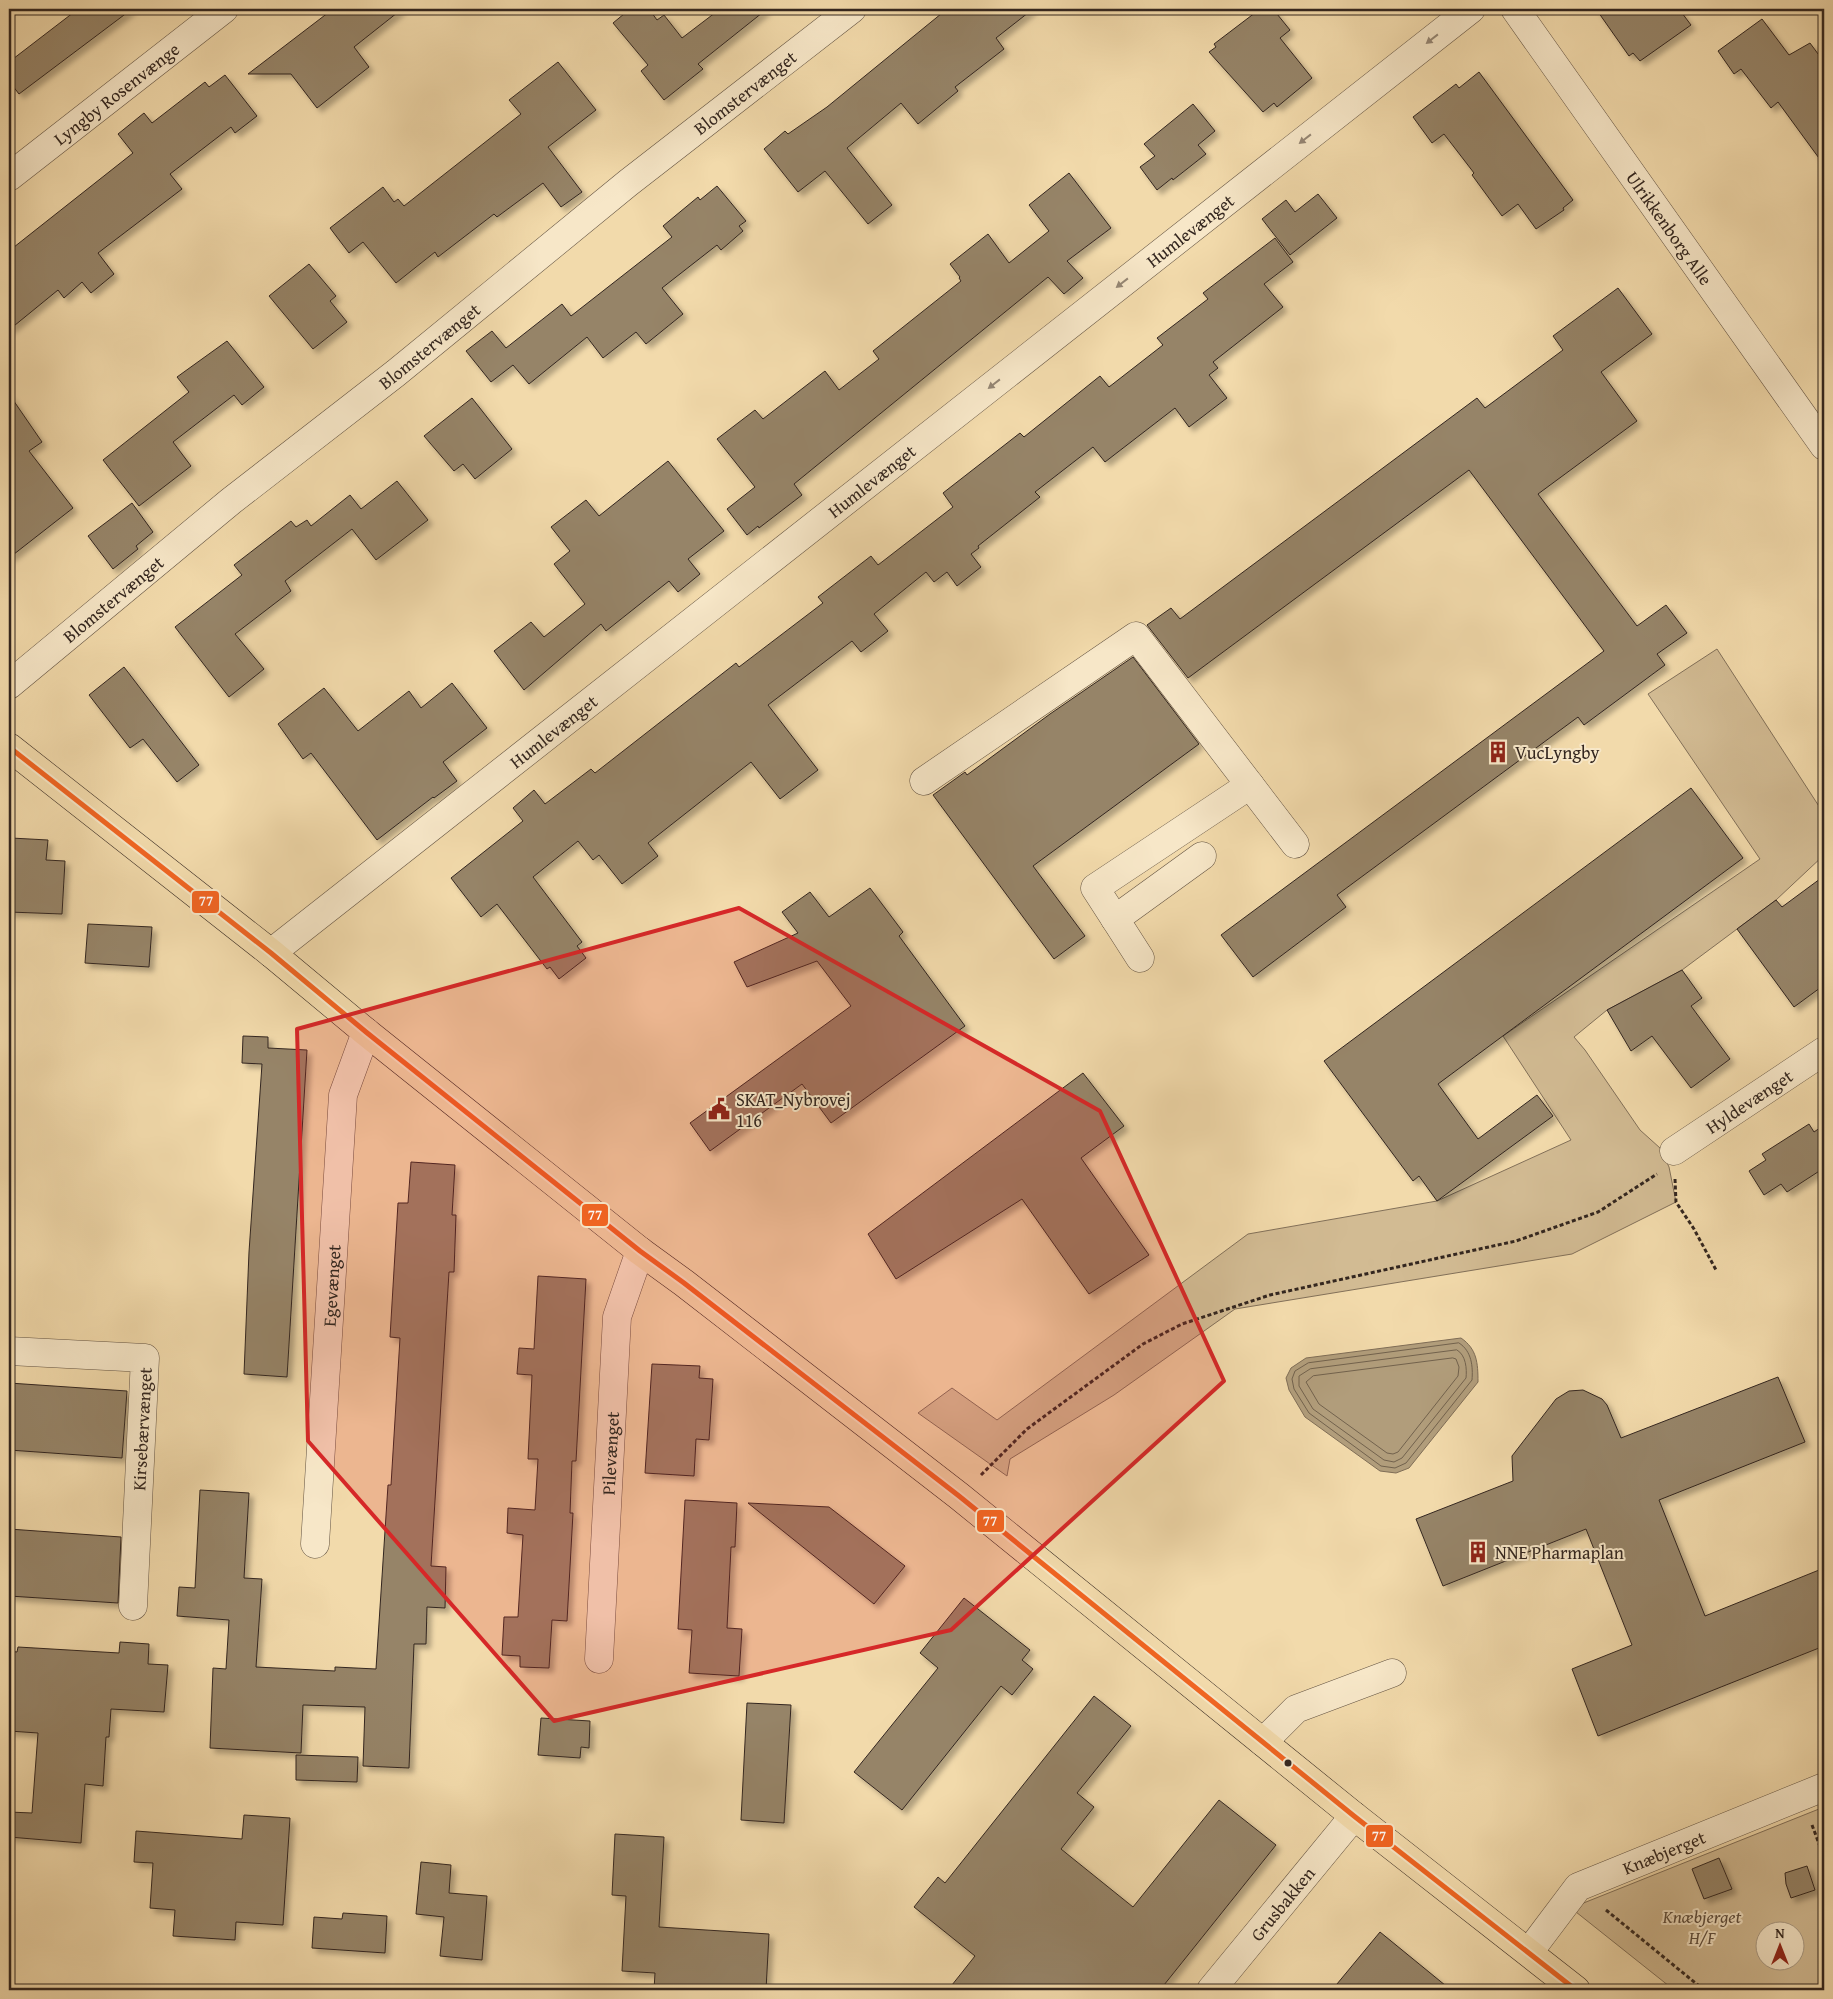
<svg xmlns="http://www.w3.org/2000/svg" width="1833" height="1999" font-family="'Gentium Book Plus',serif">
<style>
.green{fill:#d2bb93;stroke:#827059;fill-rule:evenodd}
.water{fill:#b19d7b;stroke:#7f6d56}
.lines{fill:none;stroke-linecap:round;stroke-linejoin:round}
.shore{stroke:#72624d;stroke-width:1}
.building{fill:#968468;stroke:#33261f;filter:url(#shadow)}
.minor-casing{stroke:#635342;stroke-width:29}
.major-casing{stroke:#33261f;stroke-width:29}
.path{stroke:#33261f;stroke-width:3;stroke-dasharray:4 2.5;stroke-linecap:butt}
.minor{stroke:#f7e7c8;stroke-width:28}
.major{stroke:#f2daab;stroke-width:28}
.bus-1-casing{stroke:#f7e7c8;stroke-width:9}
.bus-1{stroke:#f26522;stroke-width:5}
.oneway{fill:#958674}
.marked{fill:#d62828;fill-opacity:0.2;stroke:#d62828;stroke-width:4;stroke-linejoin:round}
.bus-dot{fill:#33261f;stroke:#f7e7c8;stroke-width:2}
.labels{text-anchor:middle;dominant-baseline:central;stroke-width:4;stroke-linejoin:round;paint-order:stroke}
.street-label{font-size:18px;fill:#33261f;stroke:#f7e7c8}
.poi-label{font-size:18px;fill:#33261f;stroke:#f7e7c8;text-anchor:start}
.park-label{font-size:18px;font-style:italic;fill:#5b4b3c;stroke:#f7e7c8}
.line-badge{stroke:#f7e7c8;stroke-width:2}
.badge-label{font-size:14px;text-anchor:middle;font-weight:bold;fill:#fff}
</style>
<defs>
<filter id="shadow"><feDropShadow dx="4.5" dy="4.5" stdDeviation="2.5" flood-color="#0004"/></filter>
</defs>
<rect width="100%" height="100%" fill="#f2daab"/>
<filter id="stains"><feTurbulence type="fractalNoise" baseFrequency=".004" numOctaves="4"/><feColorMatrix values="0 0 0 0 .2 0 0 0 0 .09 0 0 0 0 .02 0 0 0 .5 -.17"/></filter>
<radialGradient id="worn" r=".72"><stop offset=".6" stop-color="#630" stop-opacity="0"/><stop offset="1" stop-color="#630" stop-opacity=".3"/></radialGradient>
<path class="green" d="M 1717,649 L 1824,814 L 1824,855 L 1776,900 L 1682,970 L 1607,1010 L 1574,1037 L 1585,1050 L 1640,1130 L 1660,1148 L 1669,1167 L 1676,1202 L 1572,1254 L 1235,1309 L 1114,1395 L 1010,1459 L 1007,1476 L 918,1413 L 952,1388 L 997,1420 L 1248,1234 L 1437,1201 L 1571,1140 L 1503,1036 L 1760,859 L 1648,694 Z
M 1824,1807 L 1824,1990 L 1674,1990 L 1571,1908 ZM 1766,1932 L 1796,1932 L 1796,1962 L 1766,1962 Z"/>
<path class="water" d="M 1461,1338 C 1477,1349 1478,1363 1478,1382 L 1409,1468 L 1396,1473 L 1380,1471 L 1305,1417 L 1289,1390 L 1286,1378 L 1291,1368 L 1306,1358 Z"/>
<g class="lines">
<path class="shore" d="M 1459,1343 C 1472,1351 1473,1367 1472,1380 L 1406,1463 L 1395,1468 L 1381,1466 L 1309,1413 L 1294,1389 L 1292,1379 L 1295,1371 L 1308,1363 Z
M 1457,1350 C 1466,1355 1467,1369 1466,1378 L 1402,1458 L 1394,1462 L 1384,1460 L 1313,1409 L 1299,1386 L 1299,1376 L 1310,1369 Z
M 1453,1358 L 1456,1359 L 1459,1367 L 1458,1376 L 1398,1452 L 1393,1454 L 1387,1453 L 1319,1404 L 1306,1382 L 1313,1376 Z"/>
</g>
<path class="building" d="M 78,9 L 132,9 L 19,94 L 9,81 L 9,62 Z
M 333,9 L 402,9 L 354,47 L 369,67 L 317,108 L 291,74 L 248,74 Z
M 630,9 L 649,9 L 657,20 L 664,15 L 682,38 L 720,9 L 767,9 L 698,64 L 703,69 L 664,100 L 641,71 L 648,65 L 613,23 Z
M 947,9 L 1033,9 L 996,38 L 1004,49 L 955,87 L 958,91 L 918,124 L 901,103 L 847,148 L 892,205 L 868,224 L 825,171 L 798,192 L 764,149 L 785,131 L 788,134 L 827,107 Z
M 1260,9 L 1273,9 L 1290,30 L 1280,38 L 1312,78 L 1277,107 L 1274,103 L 1263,112 L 1209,52 L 1216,47 L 1214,44 Z
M 1596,9 L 1679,9 L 1691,25 L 1640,61 L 1633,53 L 1629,56 Z
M 1762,19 L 1789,55 L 1810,43 L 1824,62 L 1824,165 L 1778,102 L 1771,108 L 1741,69 L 1734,74 L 1718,51 Z
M 558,62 L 596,110 L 548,147 L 582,192 L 561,207 L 543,183 L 497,217 L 494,214 L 438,257 L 435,252 L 396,283 L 363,242 L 349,253 L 330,228 L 383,187 L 394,202 L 398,199 L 404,206 L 521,114 L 509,100 Z
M 1479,72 L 1573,200 L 1563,208 L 1564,210 L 1536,229 L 1518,204 L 1502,216 L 1472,175 L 1474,173 L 1444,134 L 1432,143 L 1413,117 L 1456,84 L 1459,88 Z
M 225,75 L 257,116 L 235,133 L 231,127 L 170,174 L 182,189 L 98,253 L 114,274 L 91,293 L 82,282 L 64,298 L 58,290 L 9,330 L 9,251 L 133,153 L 118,134 L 144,113 L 152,123 L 205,82 L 209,87 Z
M 1193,104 L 1215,131 L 1198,145 L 1206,154 L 1173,180 L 1172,178 L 1157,190 L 1140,167 L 1155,156 L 1144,144 Z
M 1069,173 L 1111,228 L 1067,261 L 1083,278 L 1064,294 L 1048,277 L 794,484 L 802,495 L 759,528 L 758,526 L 747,535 L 727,509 L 755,487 L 717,439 L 755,410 L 763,419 L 825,371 L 839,390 L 879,359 L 873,351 L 961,281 L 959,278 L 960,277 L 950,264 L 988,234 L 1009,263 L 1049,231 L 1029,205 Z
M 717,186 L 746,221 L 739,226 L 743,231 L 721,250 L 717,245 L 662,288 L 683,314 L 646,344 L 636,332 L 603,358 L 587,337 L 529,384 L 513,365 L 491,382 L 466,351 L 492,331 L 506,348 L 562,304 L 571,316 L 672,237 L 663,226 L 698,197 L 700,200 Z
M 1318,194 L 1337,218 L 1290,255 L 1262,219 L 1286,200 L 1295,212 Z
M 1275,238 L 1293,262 L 1264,284 L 1283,307 L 1213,362 L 1218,368 L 1209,375 L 1227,398 L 1189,427 L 1175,408 L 1105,462 L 1093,447 L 1035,492 L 1040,497 L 978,546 L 979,548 L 971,554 L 981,567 L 957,586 L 947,572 L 934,582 L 926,572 L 874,614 L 888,631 L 861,652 L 852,641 L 768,705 L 818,770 L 780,799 L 751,762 L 648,843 L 658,856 L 622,884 L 599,855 L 593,860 L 578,841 L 533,877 L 582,942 L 577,946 L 586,958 L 559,979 L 550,967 L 547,969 L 497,904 L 481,917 L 451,878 L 523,821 L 513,808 L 534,790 L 545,804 L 591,769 L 595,773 L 736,663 L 739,667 L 823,603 L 818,597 L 871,556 L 878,565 L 953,507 L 943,493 L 1020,433 L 1024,437 L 1100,376 L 1109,387 L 1163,345 L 1157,338 L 1208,299 L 1203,293 Z
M 309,264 L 336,296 L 330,301 L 347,322 L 313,349 L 269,296 Z
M 1618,288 L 1652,334 L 1601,372 L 1637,421 L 1538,494 L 1637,626 L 1666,605 L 1687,633 L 1657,654 L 1665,665 L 1584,725 L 1578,717 L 1337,895 L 1346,907 L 1253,977 L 1221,935 L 1604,651 L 1469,470 L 1188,678 L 1147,625 L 1171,608 L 1180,619 L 1477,398 L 1485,408 L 1563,350 L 1553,336 Z
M 227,341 L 264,387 L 242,405 L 234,395 L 173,442 L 191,466 L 139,506 L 103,460 L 189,392 L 177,377 Z
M 9,394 L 42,442 L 29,451 L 73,508 L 9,558 Z
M 472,398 L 512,449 L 475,479 L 463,464 L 454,471 L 424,436 Z
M 668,461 L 724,531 L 688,559 L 700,574 L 678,592 L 669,581 L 606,631 L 601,624 L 524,690 L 494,651 L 531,622 L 544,637 L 585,604 L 554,564 L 570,551 L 551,527 L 586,500 L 599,516 Z
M 397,481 L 428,520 L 376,560 L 352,529 L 285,581 L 291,591 L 235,634 L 264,669 L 229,697 L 175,627 L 242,575 L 234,565 L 291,521 L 296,527 L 307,520 L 311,526 L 350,495 L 361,509 Z
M 132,503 L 153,532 L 136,546 L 138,549 L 113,569 L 88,536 Z
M 1133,657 L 1199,744 L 1033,866 L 1085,936 L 1054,959 L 933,795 L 965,772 L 967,775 L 1050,714 Z
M 124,667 L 199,765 L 177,782 L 143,739 L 130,748 L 89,695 Z
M 452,683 L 487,728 L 443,762 L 457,781 L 434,798 L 433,797 L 377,840 L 311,753 L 303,759 L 278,724 L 324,688 L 358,731 L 409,691 L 421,708 Z
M 1691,788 L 1743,858 L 1438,1084 L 1478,1139 L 1537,1095 L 1553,1116 L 1437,1201 L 1419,1176 L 1413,1181 L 1324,1061 Z
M 11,838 L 48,840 L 46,860 L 65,861 L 62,914 L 9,912 Z
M 1824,876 L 1824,985 L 1794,1007 L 1737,929 L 1776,900 L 1782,907 Z
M 870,888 L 903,932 L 899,936 L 965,1026 L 831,1123 L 802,1084 L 710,1151 L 690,1123 L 851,1006 L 817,961 L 747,987 L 734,962 L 798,933 L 782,912 L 810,892 L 829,917 Z
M 88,924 L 152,927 L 149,967 L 85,963 Z
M 1682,970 L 1702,998 L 1691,1006 L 1730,1059 L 1691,1088 L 1652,1036 L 1631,1051 L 1607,1010 Z
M 243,1036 L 268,1037 L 268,1048 L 307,1050 L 287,1377 L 244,1374 L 249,1252 L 262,1064 L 242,1063 Z
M 1083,1073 L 1124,1126 L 1081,1158 L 1149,1255 L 1089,1294 L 1022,1199 L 896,1279 L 868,1234 Z
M 1809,1124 L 1814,1132 L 1824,1125 L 1824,1168 L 1787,1192 L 1781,1184 L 1764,1195 L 1749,1171 L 1766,1160 L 1762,1154 Z
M 411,1162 L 455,1165 L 452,1215 L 456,1215 L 454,1272 L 449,1272 L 431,1566 L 446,1567 L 445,1608 L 427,1607 L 426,1644 L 414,1644 L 409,1768 L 363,1766 L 365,1707 L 303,1705 L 301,1753 L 210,1748 L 213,1668 L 226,1669 L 229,1620 L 177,1616 L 179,1587 L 195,1588 L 200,1490 L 249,1493 L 244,1578 L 262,1579 L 256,1667 L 335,1671 L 335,1667 L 376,1669 L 388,1485 L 391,1485 L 400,1338 L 390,1337 L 398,1203 L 408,1203 Z
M 538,1276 L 586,1279 L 576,1461 L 572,1461 L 570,1513 L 573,1513 L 567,1621 L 552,1620 L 549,1668 L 520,1667 L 520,1656 L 502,1655 L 504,1617 L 518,1617 L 523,1535 L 507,1533 L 508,1508 L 535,1510 L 538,1459 L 528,1459 L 532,1375 L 517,1374 L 519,1348 L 534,1349 Z
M 652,1364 L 700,1366 L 699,1378 L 713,1379 L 709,1440 L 696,1439 L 694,1476 L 645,1473 Z
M 1778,1377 L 1805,1442 L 1659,1500 L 1705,1616 L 1824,1568 L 1824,1646 L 1598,1736 L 1572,1669 L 1632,1645 L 1586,1529 L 1443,1586 L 1416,1519 L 1513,1481 L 1512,1456 L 1556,1399 L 1569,1391 L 1583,1390 L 1602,1399 L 1607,1405 L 1621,1438 Z
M 9,1383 L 127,1391 L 122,1458 L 9,1450 Z
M 685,1500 L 737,1503 L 735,1547 L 731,1547 L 727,1628 L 742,1629 L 739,1676 L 689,1673 L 692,1630 L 678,1629 Z
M 748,1503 L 829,1507 L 905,1566 L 874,1604 Z
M 9,1529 L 121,1537 L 118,1603 L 9,1596 Z
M 964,1598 L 1030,1650 L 1022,1660 L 1033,1669 L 1012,1695 L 1001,1686 L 902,1810 L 854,1772 L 938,1668 L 920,1653 Z
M 120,1642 L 149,1644 L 148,1664 L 168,1665 L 164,1712 L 111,1709 L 109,1737 L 106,1737 L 103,1786 L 85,1784 L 81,1843 L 9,1837 L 9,1812 L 32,1813 L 38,1733 L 9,1731 L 9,1651 L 17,1652 L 18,1647 L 119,1653 Z
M 1094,1696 L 1131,1726 L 1077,1793 L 1094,1807 L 1061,1849 L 1133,1907 L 1219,1800 L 1276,1845 L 1160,1990 L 948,1990 L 975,1956 L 914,1907 L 938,1877 L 945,1883 Z
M 747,1703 L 791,1705 L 784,1823 L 741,1820 Z
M 541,1718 L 590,1721 L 589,1748 L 581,1747 L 580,1758 L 538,1755 Z
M 296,1755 L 358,1757 L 357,1782 L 296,1780 Z
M 244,1815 L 290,1818 L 283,1925 L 236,1922 L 235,1940 L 173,1936 L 175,1910 L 150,1908 L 153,1863 L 134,1862 L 136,1831 L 242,1839 Z
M 615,1834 L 664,1837 L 659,1927 L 769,1934 L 766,1990 L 654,1990 L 655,1973 L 622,1971 L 626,1896 L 612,1895 Z
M 1719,1858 L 1732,1889 L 1704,1899 L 1692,1869 Z
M 421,1862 L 451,1865 L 449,1893 L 487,1896 L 482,1960 L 440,1956 L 444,1917 L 416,1914 Z
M 1807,1866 L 1815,1890 L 1791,1898 L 1786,1884 L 1785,1873 Z
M 343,1913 L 387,1916 L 385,1953 L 312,1948 L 314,1917 L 342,1919 Z
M 1380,1932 L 1451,1990 L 1332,1990 Z"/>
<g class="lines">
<g class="minor-casing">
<g id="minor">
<path id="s1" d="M 1515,9 L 1824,446"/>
<path id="s2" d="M 9,177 L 224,9"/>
<path id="s3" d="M 9,685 L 231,501 L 396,373 L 628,183 L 852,9"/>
<path d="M 924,781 L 1136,636 L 1295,844"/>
<path d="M 1115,919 L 1095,888 L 1250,785"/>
<path id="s4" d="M 271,953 L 1471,9"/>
<path d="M 1140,958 L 1115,919 L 1202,856"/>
<path id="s5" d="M 1674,1151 L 1824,1051"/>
<path d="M 9,1351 L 145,1358 L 133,1606"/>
<path id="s6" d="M 315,1544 L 343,1095 L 366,1032"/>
<path id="s7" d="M 599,1659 L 617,1317 L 640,1251"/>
<path d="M 1263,1742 L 1296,1709 L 1392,1673"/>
<path id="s8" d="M 1529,1952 L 1578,1887 L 1824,1787"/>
<path id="s9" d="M 1211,1990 L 1354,1816"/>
</g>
</g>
<g class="major-casing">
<path id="major" d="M 9,747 L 271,953 L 366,1032 L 640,1251 L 684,1283 L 959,1496 L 1354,1816 L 1576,1990"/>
</g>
<path class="path" d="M 1675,1179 L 1676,1202 L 1694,1229 L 1716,1270
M 981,1475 L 1027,1429 L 1143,1344 L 1182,1324 L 1270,1295 L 1516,1241 L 1598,1212 L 1657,1174
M 1812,1825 L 1824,1857
M 1606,1910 L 1704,1990"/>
<use href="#minor" class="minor"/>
<use href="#major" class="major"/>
<g class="bus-1-casing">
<path id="bus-1" d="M 9,747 L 271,953 L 366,1032 L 640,1251 L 684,1283 L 959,1496 L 1354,1816 L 1576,1990"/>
</g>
<use href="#bus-1" class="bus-1"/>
</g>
<defs><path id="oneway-solid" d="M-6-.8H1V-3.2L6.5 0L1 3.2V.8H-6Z" transform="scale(1.25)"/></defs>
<g class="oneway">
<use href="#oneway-solid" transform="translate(1432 39) rotate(142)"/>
<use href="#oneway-solid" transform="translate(1305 139) rotate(142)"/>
<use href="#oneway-solid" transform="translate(1122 283) rotate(142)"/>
<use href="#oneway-solid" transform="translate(994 384) rotate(142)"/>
</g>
<path class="marked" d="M 739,908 L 1100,1111 L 1224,1381 L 951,1630 L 554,1721 L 308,1441 L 297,1029 Z"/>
<defs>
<g id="building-bare" transform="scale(1.725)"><path d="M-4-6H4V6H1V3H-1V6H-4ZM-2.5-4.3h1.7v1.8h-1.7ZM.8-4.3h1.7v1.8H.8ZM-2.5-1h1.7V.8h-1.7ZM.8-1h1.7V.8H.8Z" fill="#8f2418" stroke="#f7e7c8" stroke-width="2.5" paint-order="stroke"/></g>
<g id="civic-bare" transform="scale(1.725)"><path d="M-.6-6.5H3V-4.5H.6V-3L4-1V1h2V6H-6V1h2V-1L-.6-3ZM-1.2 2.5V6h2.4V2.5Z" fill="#8f2418" stroke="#f7e7c8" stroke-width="2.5" paint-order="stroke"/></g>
</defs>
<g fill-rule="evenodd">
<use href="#building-bare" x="1498" y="752"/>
<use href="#civic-bare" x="719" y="1109"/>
<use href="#building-bare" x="1478" y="1552"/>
</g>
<circle class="bus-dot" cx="1288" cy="1763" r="4.5"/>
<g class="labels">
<g class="street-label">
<text stroke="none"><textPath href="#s3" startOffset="945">Blomstervænget</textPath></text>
<text stroke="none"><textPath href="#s2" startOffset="136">Lyngby Rosenvænge</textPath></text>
<text stroke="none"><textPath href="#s1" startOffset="268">Ulrikkenborg Alle</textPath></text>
<text stroke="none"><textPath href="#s4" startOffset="1169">Humlevænget</textPath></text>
<text stroke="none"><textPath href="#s3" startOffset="540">Blomstervænget</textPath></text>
<text stroke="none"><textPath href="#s4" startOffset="764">Humlevænget</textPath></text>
<text stroke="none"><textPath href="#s3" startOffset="135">Blomstervænget</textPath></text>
<text stroke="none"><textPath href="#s4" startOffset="359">Humlevænget</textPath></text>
<text stroke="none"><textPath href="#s5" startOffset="90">Hyldevænget</textPath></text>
<text stroke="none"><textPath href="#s6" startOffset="259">Egevænget</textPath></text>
<text transform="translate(142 1429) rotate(-87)">Kirsebærvænget</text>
<text stroke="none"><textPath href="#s7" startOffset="206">Pilevænget</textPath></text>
<text stroke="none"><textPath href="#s8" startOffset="174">Knæbjerget</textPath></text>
<text stroke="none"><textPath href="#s9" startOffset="112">Grusbakken</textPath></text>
</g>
<g class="poi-label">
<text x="1515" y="752">VucLyngby</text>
<text x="736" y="1099">SKAT_Nybrovej<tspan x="736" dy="21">116</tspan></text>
<text x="1495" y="1552">NNE Pharmaplan</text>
</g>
<g class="park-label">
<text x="1702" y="1916">Knæbjerget<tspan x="1702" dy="21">H/F</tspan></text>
</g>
</g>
<g class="line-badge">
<rect x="191" y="890" width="29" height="24" rx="5" fill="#f26522"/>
<rect x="581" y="1203" width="28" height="24" rx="5" fill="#f26522"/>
<rect x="976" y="1509" width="29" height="24" rx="5" fill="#f26522"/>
<rect x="1365" y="1824" width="29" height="24" rx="5" fill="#f26522"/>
</g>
<g class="badge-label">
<text x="206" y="906">77</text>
<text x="595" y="1220">77</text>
<text x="990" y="1526">77</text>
<text x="1379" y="1841">77</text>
</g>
<rect width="1833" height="1999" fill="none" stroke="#f2daab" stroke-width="30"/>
<rect x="10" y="10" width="1813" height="1979" fill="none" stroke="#33261f" stroke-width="2.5"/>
<rect x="15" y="15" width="1803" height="1969" fill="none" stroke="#33261f"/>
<g transform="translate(1780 1946)"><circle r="24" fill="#f7e7c8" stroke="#a99a84"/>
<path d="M0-4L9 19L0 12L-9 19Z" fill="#8f2418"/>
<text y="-8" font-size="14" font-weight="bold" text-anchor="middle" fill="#33261f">N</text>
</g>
<rect width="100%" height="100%" filter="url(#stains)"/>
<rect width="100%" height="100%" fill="url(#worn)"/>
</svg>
